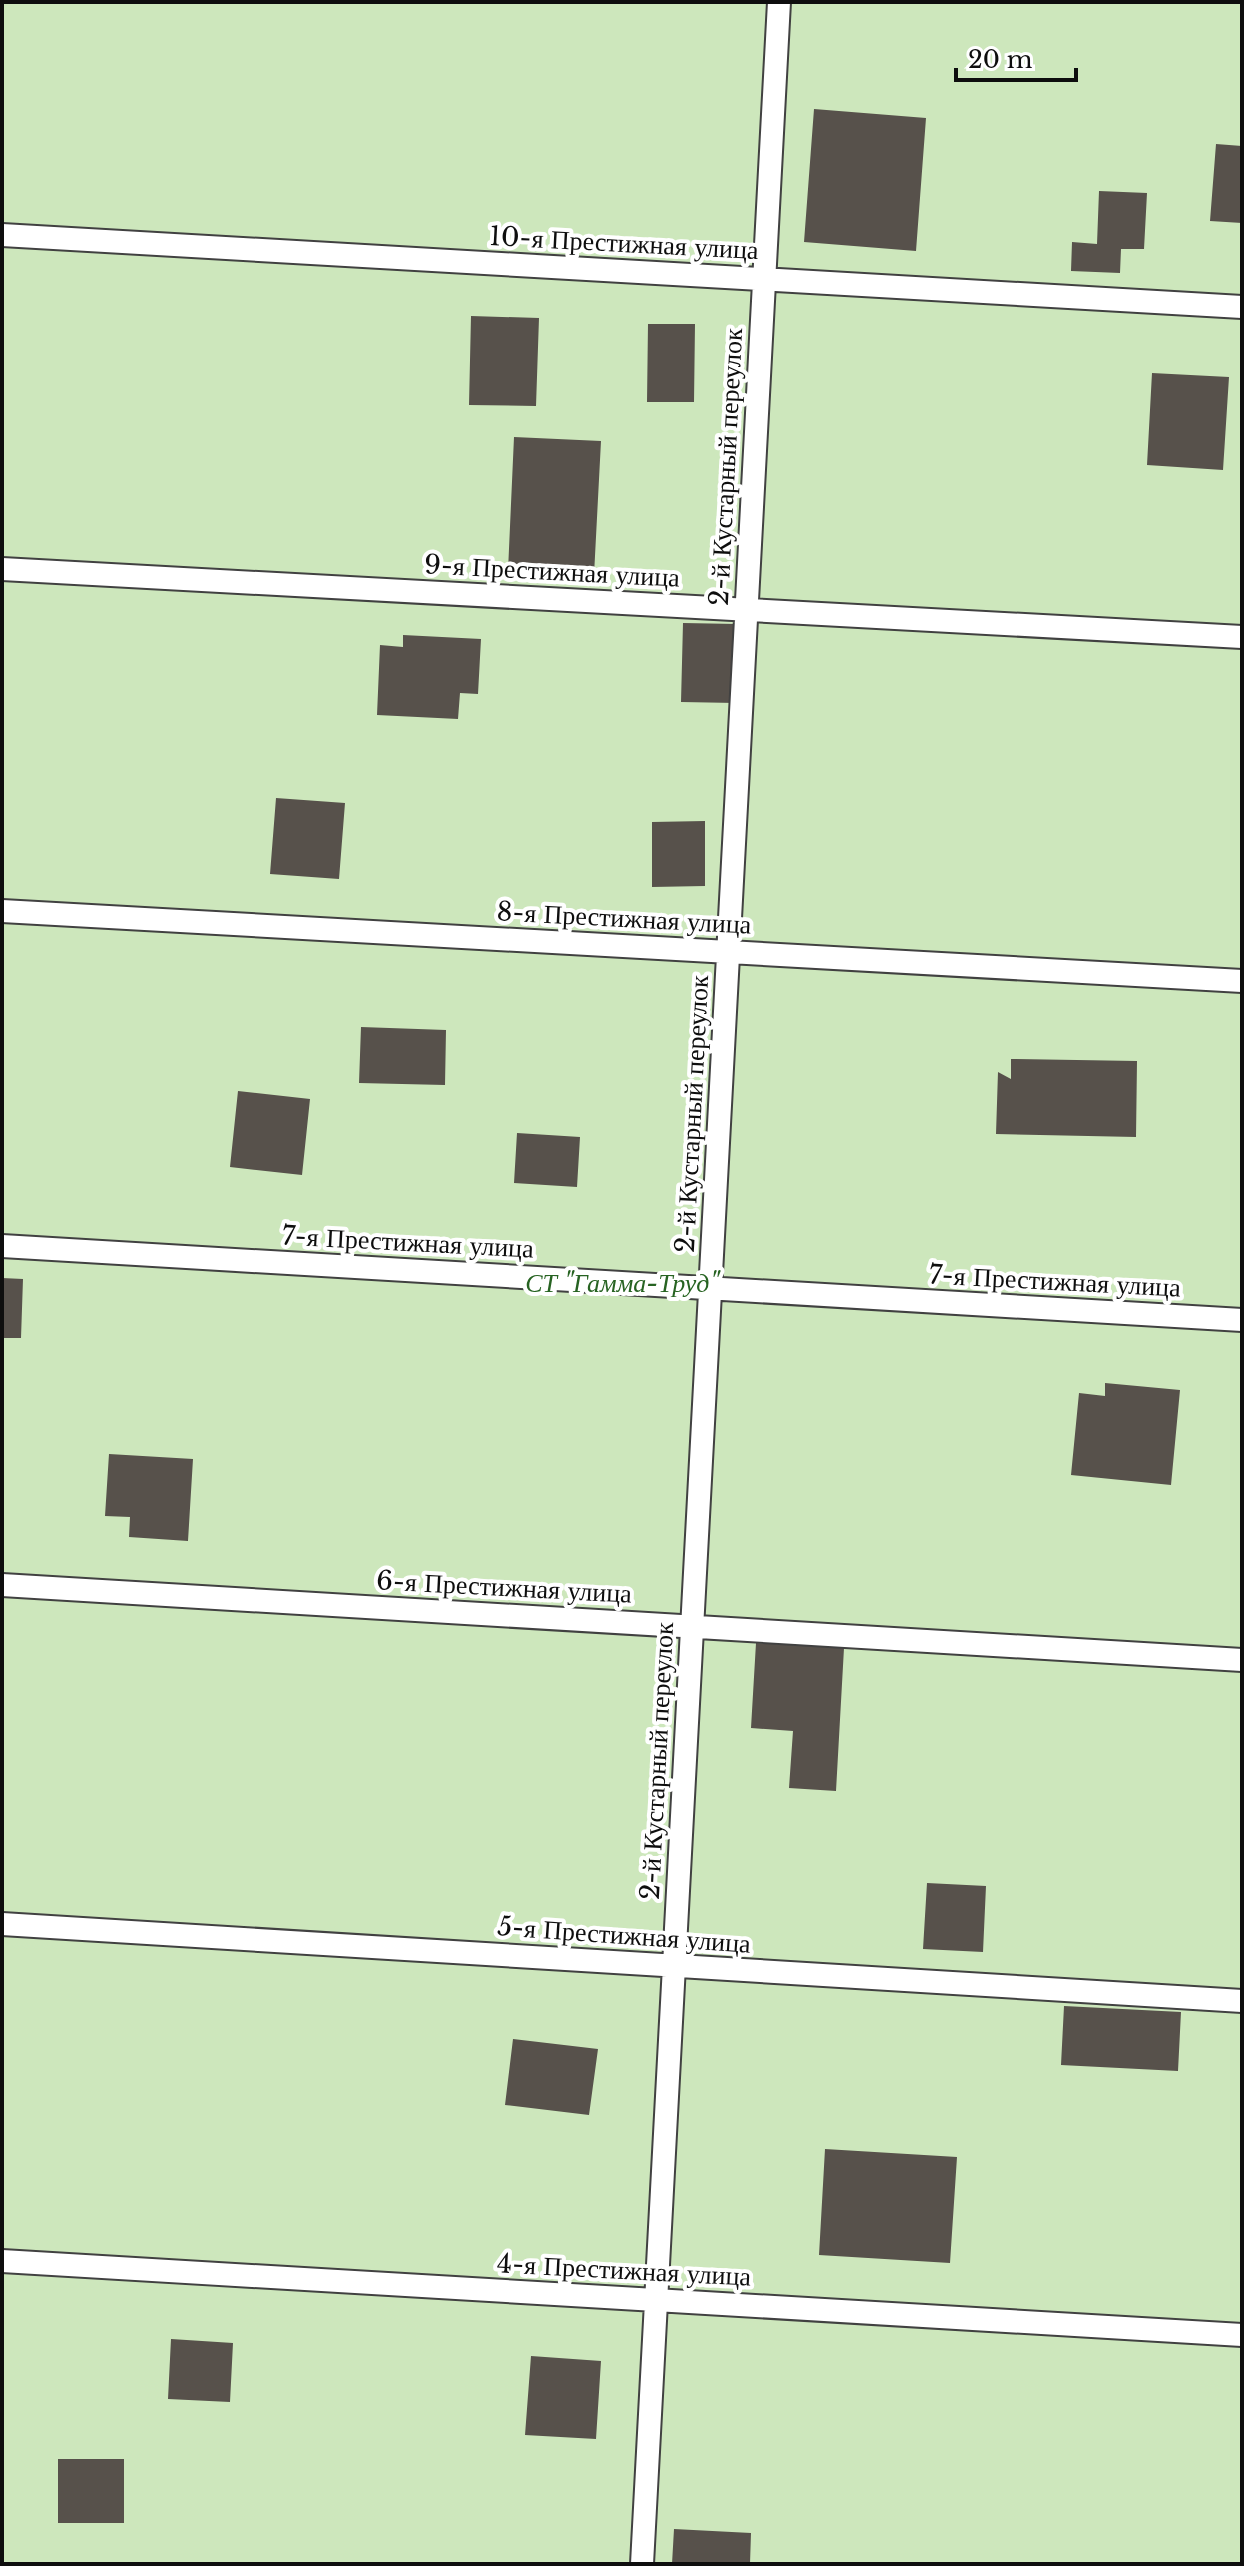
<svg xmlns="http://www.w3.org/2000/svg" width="1244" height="2566" font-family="'Libre Baskerville',serif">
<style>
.green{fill:#cde7bc}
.building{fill:#57514b}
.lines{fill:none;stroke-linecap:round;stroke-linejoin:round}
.service-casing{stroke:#414141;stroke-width:26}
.service{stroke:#fff;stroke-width:22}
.labels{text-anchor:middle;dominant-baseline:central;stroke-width:8;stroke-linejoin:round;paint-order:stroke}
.street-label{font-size:26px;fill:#0e0e0e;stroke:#fff}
.park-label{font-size:26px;font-style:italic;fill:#276322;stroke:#fff}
</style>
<rect width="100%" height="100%" fill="#fefdf1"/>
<path class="green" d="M 2,2 L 1242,2 L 1242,2564 L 2,2564 Z"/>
<path class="building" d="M 814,109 L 926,118 L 916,251 L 804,242 Z
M 1216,144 L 1242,146 L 1242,223 L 1210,221 Z
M 1099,191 L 1147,193 L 1144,249 L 1121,249 L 1120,273 L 1071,271 L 1072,242 L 1097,244 Z
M 471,316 L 539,318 L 536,406 L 469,405 Z
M 648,324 L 695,324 L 694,402 L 647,402 Z
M 1152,373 L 1229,377 L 1223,470 L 1147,465 Z
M 514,437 L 601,441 L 594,575 L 508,571 Z
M 683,623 L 737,624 L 736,703 L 681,702 Z
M 403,635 L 481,639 L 478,694 L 460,693 L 458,719 L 377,715 L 380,645 L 403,647 Z
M 276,798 L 345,803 L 339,879 L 270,874 Z
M 705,821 L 705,886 L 652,887 L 652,822 Z
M 361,1027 L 446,1030 L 445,1085 L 359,1083 Z
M 1011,1059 L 1137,1061 L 1136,1137 L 996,1134 L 998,1072 L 1011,1079 Z
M 238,1091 L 310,1099 L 302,1175 L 230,1167 Z
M 517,1133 L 580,1137 L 577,1187 L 514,1183 Z
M 2,1278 L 23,1279 L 21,1338 L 2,1338 Z
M 1105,1383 L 1180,1390 L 1171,1485 L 1071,1475 L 1079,1393 L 1105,1396 Z
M 109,1454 L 193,1459 L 188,1541 L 129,1537 L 130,1517 L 105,1516 Z
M 756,1643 L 844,1648 L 836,1791 L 789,1788 L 793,1731 L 751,1728 Z
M 927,1883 L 986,1886 L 983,1952 L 923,1949 Z
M 1064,2006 L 1181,2012 L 1178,2071 L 1061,2065 Z
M 513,2039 L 598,2049 L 589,2115 L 505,2105 Z
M 825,2149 L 957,2157 L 950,2263 L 819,2255 Z
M 171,2339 L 233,2343 L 230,2402 L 168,2399 Z
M 531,2356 L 601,2361 L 596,2439 L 525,2435 Z
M 58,2459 L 124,2459 L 124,2523 L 58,2523 Z
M 674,2529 L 751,2533 L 750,2564 L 672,2564 Z"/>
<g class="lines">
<g class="service-casing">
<path id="service" d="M 2,235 L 1242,307
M 2,569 L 1242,637
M 2,911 L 1242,981
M 2,1246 L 1242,1320
M 2,1585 L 1242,1660
M 2,1924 L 1242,2001
M 2,2261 L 1242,2335
M 642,2564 L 779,2"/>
</g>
<use href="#service" class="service"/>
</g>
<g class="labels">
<g class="street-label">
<text transform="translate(624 243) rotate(3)">10-я Престижная улица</text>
<text transform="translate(726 467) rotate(-87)">2-й Кустарный переулок</text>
<text transform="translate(552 571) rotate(3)">9-я Престижная улица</text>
<text transform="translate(624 918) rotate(3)">8-я Престижная улица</text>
<text transform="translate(692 1114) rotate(-87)">2-й Кустарный переулок</text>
<text transform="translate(408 1242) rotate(3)">7-я Престижная улица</text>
<text transform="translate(1055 1281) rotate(3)">7-я Престижная улица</text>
<text transform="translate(504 1587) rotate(3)">6-я Престижная улица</text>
<text transform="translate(657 1761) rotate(-87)">2-й Кустарный переулок</text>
<text transform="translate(624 1935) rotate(4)">5-я Престижная улица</text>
<text transform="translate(624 2270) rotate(3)">4-я Престижная улица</text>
</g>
<g class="park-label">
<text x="622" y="1283">СТ "Гамма-Труд"</text>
</g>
</g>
<rect width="1244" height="2566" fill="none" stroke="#0e0e0e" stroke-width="8"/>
<path d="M956 68v12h120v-12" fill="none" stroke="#0e0e0e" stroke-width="4"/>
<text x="968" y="68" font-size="24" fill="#0e0e0e" stroke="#ffffff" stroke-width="6" paint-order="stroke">20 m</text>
</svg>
